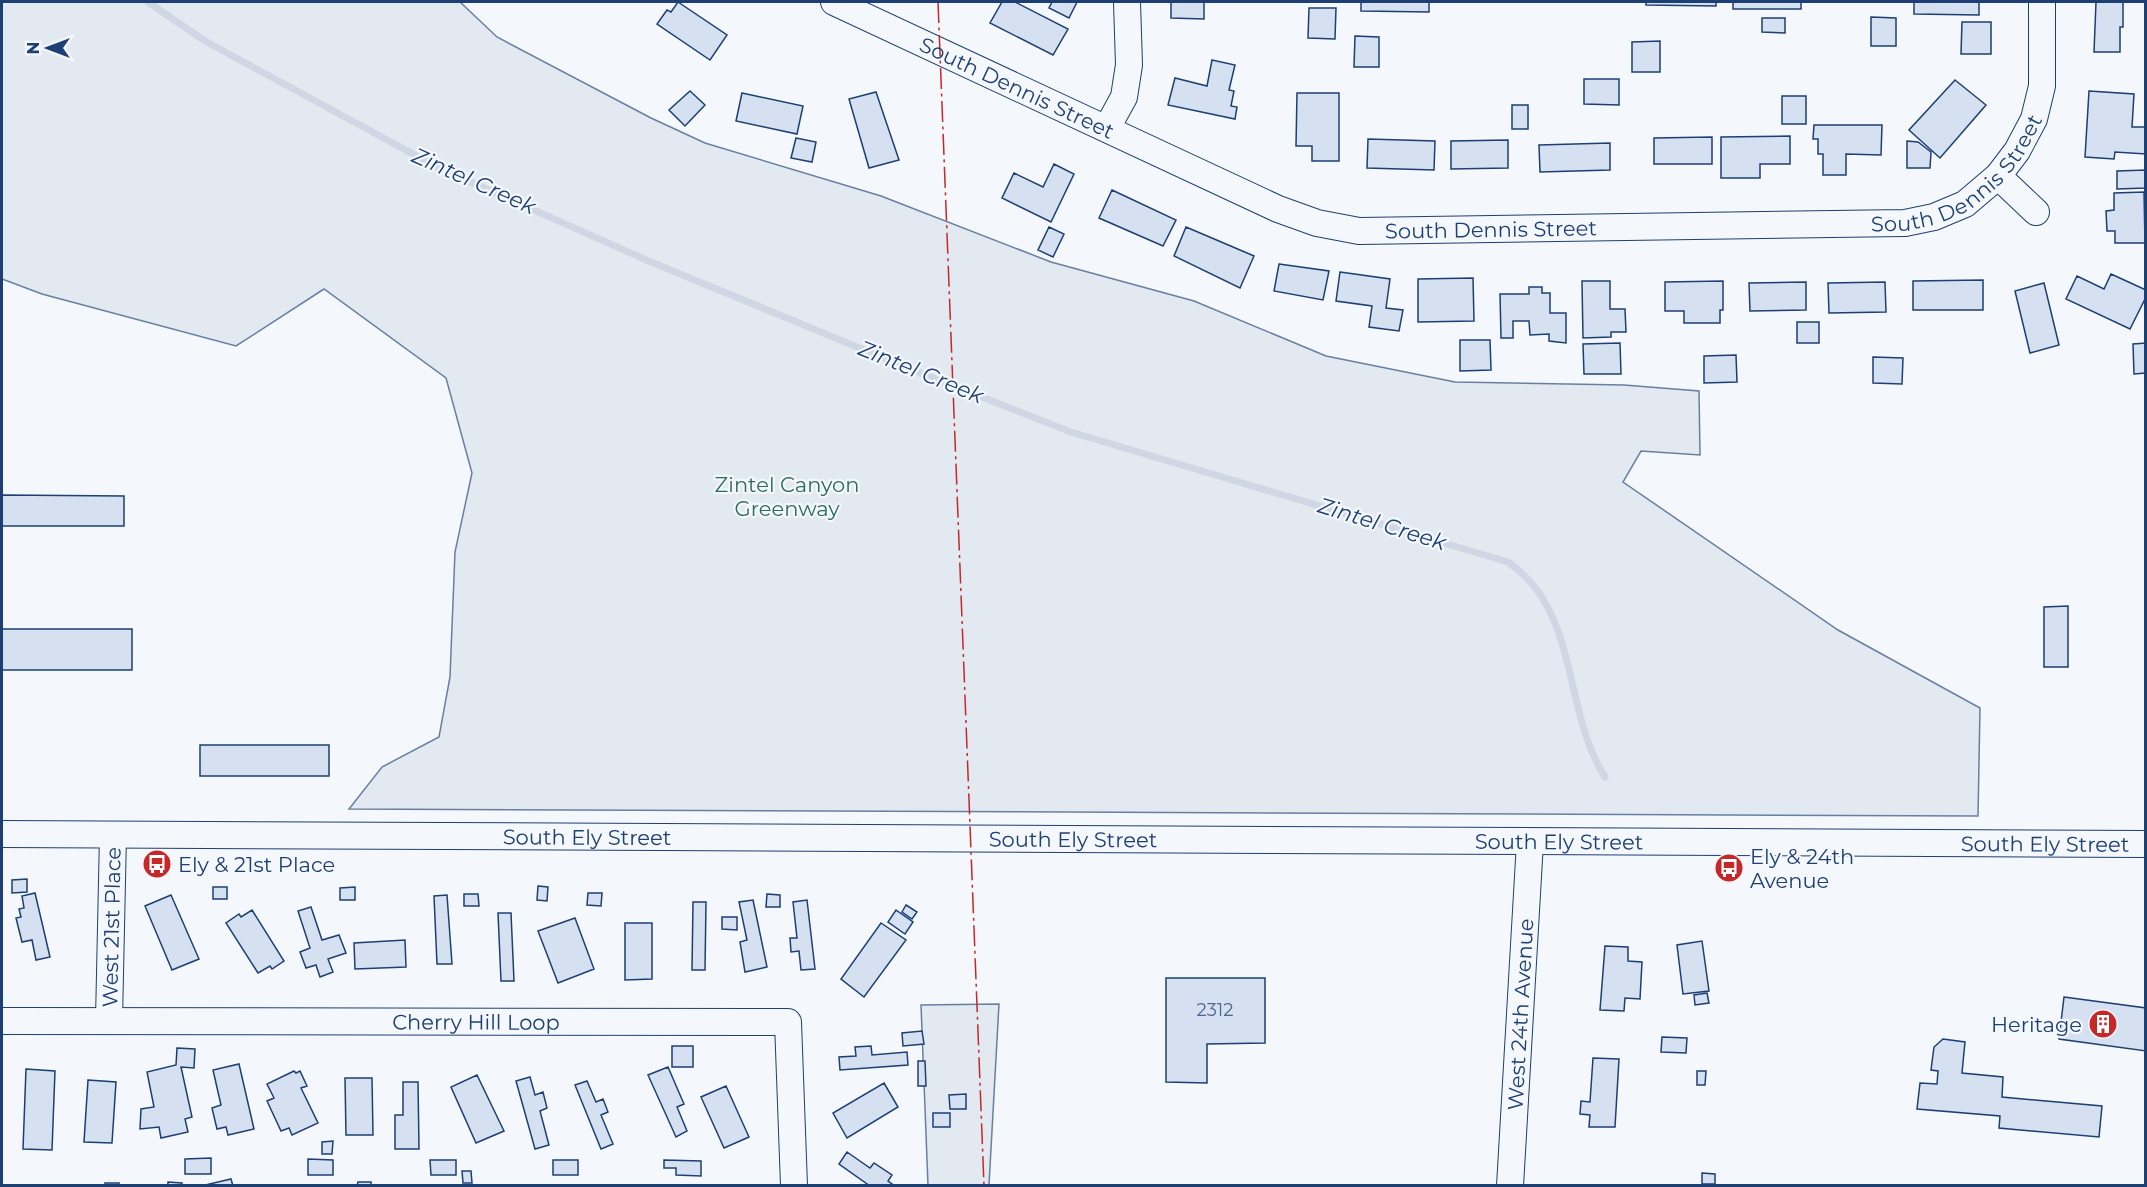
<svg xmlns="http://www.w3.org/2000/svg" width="2147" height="1187" font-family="Montserrat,sans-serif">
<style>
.green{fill:#e3e9f0;stroke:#687fa3;stroke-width:1.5}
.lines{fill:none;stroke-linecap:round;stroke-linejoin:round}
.stream{stroke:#cfd7e4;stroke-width:7}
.building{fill:#d5e0f0;stroke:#1d3f73;stroke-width:1.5}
.minor-casing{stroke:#1d3f73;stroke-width:28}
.minor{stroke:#f4f7fb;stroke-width:26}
.power{stroke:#c62828;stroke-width:1.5;stroke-dasharray:21 4.5 3 4.5;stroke-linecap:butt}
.labels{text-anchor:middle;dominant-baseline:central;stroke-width:4.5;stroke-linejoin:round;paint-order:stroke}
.number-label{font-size:18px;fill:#4b6792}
.street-label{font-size:21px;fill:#1d3f73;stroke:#f4f7fb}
.park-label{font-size:21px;fill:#2c6c60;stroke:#f4f7fb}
.poi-label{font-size:21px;fill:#1d3f73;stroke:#f4f7fb;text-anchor:start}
.water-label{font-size:22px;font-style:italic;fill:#1d3f73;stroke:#f4f7fb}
</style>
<rect width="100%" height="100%" fill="#f4f7fb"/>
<path class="green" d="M 2,2 L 460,2 L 497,37 L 651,118 L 705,143 L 881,196 L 1051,262 L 1194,301 L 1326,356 L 1455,382 L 1624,385 L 1699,391 L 1700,455 L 1641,451 L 1623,482 L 1838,630 L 1980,708 L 1978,816 L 349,809 L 382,767 L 439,737 L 450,677 L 455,552 L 472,473 L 446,378 L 324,289 L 236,346 L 42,294 L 2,279 Z
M 999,1004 L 989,1185 L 928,1185 L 921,1005 Z"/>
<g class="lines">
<path class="stream" d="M 148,2 L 205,41 L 437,167 L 651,262 L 908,368 L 1071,432 L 1508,562 C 1580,611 1562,710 1605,777"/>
</g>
<path class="building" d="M 678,2 L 727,35 L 710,60 L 657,24 L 667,10 L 671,12 Z
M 1002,2 L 1015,2 L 1068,29 L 1053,55 L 990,23 Z
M 1052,2 L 1077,2 L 1069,18 L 1049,8 Z
M 1171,2 L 1204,2 L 1204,19 L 1171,18 Z
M 1361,2 L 1429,2 L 1429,12 L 1361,11 Z
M 1646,2 L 1716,2 L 1716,6 L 1646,5 Z
M 1733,2 L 1801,2 L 1801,9 L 1733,9 Z
M 1914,2 L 1979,2 L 1979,15 L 1914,14 Z
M 2096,2 L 2123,2 L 2123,27 L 2120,27 L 2120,52 L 2094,52 Z
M 1309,8 L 1336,8 L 1335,39 L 1308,38 Z
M 1871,17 L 1896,18 L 1896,46 L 1871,46 Z
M 1762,18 L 1785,18 L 1785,33 L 1762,32 Z
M 1962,22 L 1991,22 L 1991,54 L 1961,54 Z
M 1355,36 L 1379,37 L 1379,67 L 1354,67 Z
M 1660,41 L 1660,72 L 1632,72 L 1632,42 Z
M 1212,60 L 1235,65 L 1229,90 L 1234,91 L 1231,106 L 1237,107 L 1235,119 L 1168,105 L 1175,78 L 1207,86 Z
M 1584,79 L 1619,79 L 1619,105 L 1584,104 Z
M 1955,80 L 1986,105 L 1940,158 L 1909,130 Z
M 690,91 L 705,105 L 685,126 L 669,110 Z
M 2089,91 L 2134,94 L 2132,127 L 2146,127 L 2146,154 L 2115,152 L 2114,159 L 2085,157 Z
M 876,92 L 899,160 L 869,168 L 849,99 Z
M 742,93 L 803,106 L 797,134 L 736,121 Z
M 1297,93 L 1339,93 L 1339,161 L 1312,161 L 1312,146 L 1296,146 Z
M 1782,96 L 1806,96 L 1806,124 L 1782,124 Z
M 1512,105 L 1528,105 L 1528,129 L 1512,129 Z
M 1814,125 L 1882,125 L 1881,155 L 1846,154 L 1846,175 L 1823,175 L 1823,154 L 1818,154 L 1818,139 L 1813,139 Z
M 1790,136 L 1790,164 L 1760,164 L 1760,178 L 1721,178 L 1721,137 Z
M 1712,137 L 1712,164 L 1654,164 L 1654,138 Z
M 796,138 L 816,142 L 812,162 L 791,158 Z
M 1368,139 L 1435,141 L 1434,170 L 1367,168 Z
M 1508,140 L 1508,168 L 1451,169 L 1451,141 Z
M 1907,141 L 1918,142 L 1931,152 L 1930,168 L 1907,168 Z
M 1610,143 L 1610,170 L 1540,172 L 1539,145 Z
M 1054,164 L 1074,174 L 1051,222 L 1002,198 L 1014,173 L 1043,187 Z
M 2146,170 L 2146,188 L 2117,189 L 2117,171 Z
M 1112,190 L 1176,220 L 1163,246 L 1099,218 Z
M 2144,192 L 2145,243 L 2115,243 L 2115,231 L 2107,231 L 2106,211 L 2114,210 L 2114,193 Z
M 1049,227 L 1064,234 L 1053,257 L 1038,250 Z
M 1186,227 L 1254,256 L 1240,288 L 1174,256 Z
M 1279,264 L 1329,271 L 1323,300 L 1274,291 Z
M 1340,272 L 1390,279 L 1386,308 L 1403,310 L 1399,331 L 1369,327 L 1372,306 L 1336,301 Z
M 2111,274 L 2146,290 L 2146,297 L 2130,329 L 2066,299 L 2077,276 L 2104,289 Z
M 1473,278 L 1474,321 L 1418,322 L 1418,279 Z
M 1983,280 L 1983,310 L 1913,310 L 1913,281 Z
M 1582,281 L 1610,281 L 1610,309 L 1625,309 L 1626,332 L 1611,332 L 1611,337 L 1583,338 Z
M 1723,281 L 1723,310 L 1720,310 L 1720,323 L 1684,323 L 1684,311 L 1665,311 L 1665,282 Z
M 1806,282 L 1806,310 L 1750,311 L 1749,283 Z
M 1885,282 L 1886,312 L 1829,313 L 1828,283 Z
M 2044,283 L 2059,345 L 2030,353 L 2015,291 Z
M 1529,287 L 1542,287 L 1542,293 L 1550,293 L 1550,313 L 1566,313 L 1566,343 L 1549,341 L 1549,334 L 1530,335 L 1529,321 L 1513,321 L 1513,338 L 1501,338 L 1500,294 L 1529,294 Z
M 1797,322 L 1819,322 L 1819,343 L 1797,343 Z
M 1460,340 L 1490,340 L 1491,370 L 1460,371 Z
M 1620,343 L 1621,374 L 1584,374 L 1583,344 Z
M 2146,343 L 2146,373 L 2134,374 L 2133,344 Z
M 1736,355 L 1737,382 L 1704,383 L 1704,356 Z
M 1873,357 L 1903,358 L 1902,384 L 1873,383 Z
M 2,495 L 124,496 L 124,526 L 2,526 Z
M 2068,606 L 2068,667 L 2044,667 L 2044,607 Z
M 2,629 L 132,629 L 132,670 L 2,670 Z
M 200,745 L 329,745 L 329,776 L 200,776 Z
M 27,879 L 27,892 L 12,893 L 12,880 Z
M 538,886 L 548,887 L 547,901 L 537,900 Z
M 213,887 L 227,887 L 227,899 L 213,899 Z
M 355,887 L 355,900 L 340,900 L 340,888 Z
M 35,893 L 50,957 L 36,960 L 32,940 L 22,942 L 16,918 L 21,917 L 19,909 L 24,908 L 22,896 Z
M 588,893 L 602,893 L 601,906 L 587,905 Z
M 464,894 L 478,894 L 479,906 L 464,906 Z
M 767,894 L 780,895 L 780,907 L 766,907 Z
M 171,895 L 199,959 L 172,970 L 145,906 Z
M 447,895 L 452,964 L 437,964 L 434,896 Z
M 753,900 L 767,967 L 745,972 L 740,942 L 747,940 L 739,902 Z
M 807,900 L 815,969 L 801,970 L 799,951 L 791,952 L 790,938 L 797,938 L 793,902 Z
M 693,902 L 706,902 L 705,970 L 692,970 Z
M 906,905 L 917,912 L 912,919 L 902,912 Z
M 311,907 L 322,940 L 339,935 L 346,953 L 328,959 L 333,972 L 320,977 L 316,965 L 306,968 L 300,952 L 310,948 L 298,911 Z
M 252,910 L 284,961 L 272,969 L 270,966 L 258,973 L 226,923 L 239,914 L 241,917 Z
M 896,910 L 913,922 L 905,934 L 888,922 Z
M 498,913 L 511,913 L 514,981 L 501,981 Z
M 722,917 L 737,917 L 737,930 L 722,929 Z
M 575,918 L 594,969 L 558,983 L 538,931 Z
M 625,923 L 652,923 L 652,979 L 625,980 Z
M 881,923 L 906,940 L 864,997 L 841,979 Z
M 405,940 L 406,967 L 355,969 L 354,943 Z
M 1702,941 L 1709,991 L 1683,994 L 1677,945 Z
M 1605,946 L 1628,947 L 1628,961 L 1642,962 L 1640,999 L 1625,998 L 1624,1011 L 1600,1010 Z
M 1166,978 L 1265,978 L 1265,1043 L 1207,1044 L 1207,1083 L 1166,1082 Z
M 1707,993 L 1709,1003 L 1695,1005 L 1694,995 Z
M 2064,997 L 2146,1008 L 2146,1051 L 2059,1039 Z
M 922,1031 L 924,1044 L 903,1046 L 902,1033 Z
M 1662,1037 L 1687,1038 L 1686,1053 L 1661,1052 Z
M 1943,1039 L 1965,1042 L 1962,1073 L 2003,1077 L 2002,1097 L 2102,1106 L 2099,1137 L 1999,1128 L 2000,1116 L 1917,1109 L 1920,1083 L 1937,1084 L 1938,1071 L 1931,1070 L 1934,1047 Z
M 672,1046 L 693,1046 L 693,1067 L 672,1067 Z
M 871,1046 L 872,1055 L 907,1052 L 908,1065 L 840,1070 L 839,1057 L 856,1056 L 855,1047 Z
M 177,1048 L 195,1049 L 194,1068 L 181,1067 L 192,1117 L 185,1119 L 188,1132 L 161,1138 L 159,1127 L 140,1129 L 141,1109 L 154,1107 L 147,1072 L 176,1065 Z
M 1593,1058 L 1619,1059 L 1615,1127 L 1589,1127 L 1590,1115 L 1580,1114 L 1581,1101 L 1590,1102 Z
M 918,1061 L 925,1061 L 926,1086 L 918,1086 Z
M 239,1064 L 254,1129 L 228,1135 L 226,1127 L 217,1129 L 212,1108 L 221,1105 L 213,1070 Z
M 668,1067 L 684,1104 L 677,1107 L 687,1131 L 676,1137 L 648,1075 Z
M 26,1069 L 55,1071 L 52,1150 L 23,1149 Z
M 294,1071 L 296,1073 L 300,1071 L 307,1086 L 301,1088 L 318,1123 L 292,1135 L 289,1128 L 281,1131 L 267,1101 L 274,1098 L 267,1084 Z
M 1697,1071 L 1706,1071 L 1705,1085 L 1697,1085 Z
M 477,1075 L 504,1131 L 476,1143 L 451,1087 Z
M 530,1077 L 535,1095 L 543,1092 L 547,1108 L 540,1111 L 549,1145 L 535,1149 L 516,1081 Z
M 345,1078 L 372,1078 L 373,1135 L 346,1135 Z
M 88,1080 L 116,1082 L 112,1143 L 84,1142 Z
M 587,1081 L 596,1102 L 603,1099 L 608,1112 L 601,1115 L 613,1144 L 601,1149 L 575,1085 Z
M 403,1082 L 418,1082 L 419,1149 L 395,1149 L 395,1115 L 403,1115 Z
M 884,1083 L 898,1107 L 847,1138 L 833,1113 Z
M 726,1086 L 749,1137 L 724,1148 L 701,1097 Z
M 966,1094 L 966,1109 L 950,1109 L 949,1095 Z
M 933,1113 L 950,1113 L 950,1127 L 933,1127 Z
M 333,1141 L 332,1154 L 322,1154 L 322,1142 Z
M 847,1152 L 870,1168 L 874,1163 L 892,1175 L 888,1181 L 895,1186 L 870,1186 L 839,1164 Z
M 211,1158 L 211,1174 L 185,1174 L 185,1159 Z
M 308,1159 L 333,1160 L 333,1175 L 308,1175 Z
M 430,1160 L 456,1160 L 456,1175 L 431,1175 Z
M 553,1160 L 578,1160 L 578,1175 L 553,1175 Z
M 664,1160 L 701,1161 L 701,1176 L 676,1175 L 676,1168 L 664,1168 Z
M 462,1171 L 471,1171 L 472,1183 L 463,1183 Z
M 1702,1173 L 1715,1174 L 1715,1184 L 1702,1184 Z
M 231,1179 L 233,1186 L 205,1186 L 205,1185 Z
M 168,1182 L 182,1183 L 182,1186 L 168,1186 Z
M 358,1182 L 371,1182 L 371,1186 L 357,1186 Z
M 105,1183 L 119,1183 L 119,1186 L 105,1186 Z"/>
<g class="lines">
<g class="minor-casing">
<g id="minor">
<path id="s1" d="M 834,2 L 1278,209 L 1317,223 L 1359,231 L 1905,223 L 1934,217 L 1965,204 L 1998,176 L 2017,151 L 2034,119 L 2042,86 L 2042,2"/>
<path d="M 1107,128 L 1124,97 L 1129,65 L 1127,2"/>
<path d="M 1998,176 L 2036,212"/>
<path id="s2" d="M 2,834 L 2146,844"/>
<path id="s3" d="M 109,1020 L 113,835"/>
<path id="s4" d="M 2,1021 L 788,1022 L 794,1186"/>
<path id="s5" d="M 1510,1186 L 1530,842"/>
</g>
</g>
<use href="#minor" class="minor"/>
<path class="power" d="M 938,2 L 984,1186"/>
</g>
<defs>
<g id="bus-disc" transform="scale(1.5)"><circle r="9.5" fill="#c62828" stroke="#f4f7fb"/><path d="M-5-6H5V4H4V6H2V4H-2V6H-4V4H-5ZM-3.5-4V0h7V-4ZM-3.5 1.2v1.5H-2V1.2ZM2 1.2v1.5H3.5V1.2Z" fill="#fff"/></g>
<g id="building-disc" transform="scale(1.5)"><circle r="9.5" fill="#c62828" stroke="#f4f7fb"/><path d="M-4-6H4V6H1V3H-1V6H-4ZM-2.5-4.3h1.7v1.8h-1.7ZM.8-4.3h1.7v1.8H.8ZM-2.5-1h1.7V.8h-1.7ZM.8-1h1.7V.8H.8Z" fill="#fff"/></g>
</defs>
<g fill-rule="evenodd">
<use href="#bus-disc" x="157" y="864"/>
<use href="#bus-disc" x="1729" y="868"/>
<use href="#building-disc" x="2103" y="1024"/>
</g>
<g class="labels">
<g class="number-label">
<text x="1215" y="1010">2312</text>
</g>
<g class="street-label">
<text stroke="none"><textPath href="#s1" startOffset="202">South Dennis Street</textPath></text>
<text stroke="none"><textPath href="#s1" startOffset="1192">South Dennis Street</textPath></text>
<text stroke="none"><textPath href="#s1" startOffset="706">South Dennis Street</textPath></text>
<text stroke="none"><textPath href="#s2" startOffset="585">South Ely Street</textPath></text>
<text stroke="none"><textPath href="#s2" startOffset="1071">South Ely Street</textPath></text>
<text stroke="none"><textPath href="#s2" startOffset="1557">South Ely Street</textPath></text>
<text stroke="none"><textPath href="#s2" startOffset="2043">South Ely Street</textPath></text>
<text stroke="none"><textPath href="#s3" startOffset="93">West 21st Place</textPath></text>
<text stroke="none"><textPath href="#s5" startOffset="172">West 24th Avenue</textPath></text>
<text stroke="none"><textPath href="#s4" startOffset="474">Cherry Hill Loop</textPath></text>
</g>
<g class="park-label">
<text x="787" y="484">Zintel Canyon<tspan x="787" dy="24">Greenway</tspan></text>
</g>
<g class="poi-label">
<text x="1750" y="856">Ely &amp; 24th<tspan x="1750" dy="24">Avenue</tspan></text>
<text x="178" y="864">Ely &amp; 21st Place</text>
<text x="2082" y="1024" text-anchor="end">Heritage</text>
</g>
<g class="water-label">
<text transform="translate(474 181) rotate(24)">Zintel Creek</text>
<text transform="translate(921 372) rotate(22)">Zintel Creek</text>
<text transform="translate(1382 524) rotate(17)">Zintel Creek</text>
</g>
</g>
<rect width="2147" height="1187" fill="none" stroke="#1d3f73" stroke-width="6"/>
<g transform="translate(48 48) rotate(270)" stroke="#f4f7fb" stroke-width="4.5" paint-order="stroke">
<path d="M0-4.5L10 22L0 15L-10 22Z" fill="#1d3f73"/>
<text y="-9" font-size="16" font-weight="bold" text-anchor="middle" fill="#1d3f73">N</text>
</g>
</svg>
